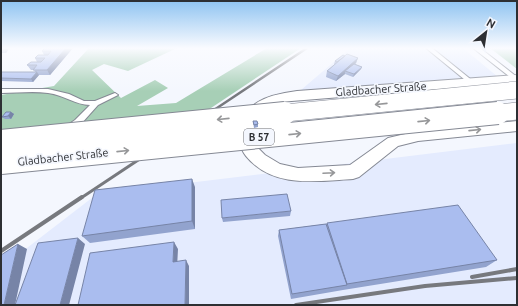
<svg xmlns="http://www.w3.org/2000/svg" width="518" height="306" font-family="Ubuntu,sans-serif">
<style>
.built{fill:#e4ebfe}
.green{fill:#a7cfb6}
.lines{fill:none;stroke-linecap:round;stroke-linejoin:round}
.lane-casing{stroke:#858994;stroke-width:2}
.street-casing{stroke:#858994;stroke-width:2}
.lane{fill:#fff;fill-rule:evenodd}
.street{fill:#fff;fill-rule:evenodd}
.rail-far2{stroke:#77797e;stroke-width:2.5}
.rail-far1{stroke:#77797e;stroke-width:3}
.rail{stroke:#77797e;stroke-width:4}
.primary-bridge-far1-casing{stroke:#858994;stroke-width:18;stroke-linecap:butt}
.primary-bridge-casing{stroke:#858994;stroke-width:24;stroke-linecap:butt}
.primary-bridge-far1{stroke:#fff;stroke-width:17}
.primary-bridge{stroke:#fff;stroke-width:22}
.wall{fill:#92a3ce}
.shaded-wall{fill:#7784a7}
.building{fill:#aabdef;stroke:#7784a7}
.oneway{stroke:#969799}
.labels{text-anchor:middle;dominant-baseline:central;stroke-width:3.5;stroke-linejoin:round;paint-order:stroke}
.shield{fill:#f4f7fe;stroke:#696b70;stroke-width:1}
.shield-label{font-size:10px;font-weight:bold;fill:#2d2f33}
.street-label{font-size:11px;fill:#2d2f33;stroke:#f4f7fe}
</style>
<rect width="100%" height="100%" fill="#f4f7fe"/>
<path class="built" d="M 350,48 L 463,48 L 498,77 L 301,90 Z
M 517,143 L 517,305 L 1,305 L 1,268 L 97,194 Z"/>
<path class="green" d="M 89,48 L 177,48 L 128,71 L 104,64 L 92,70 L 121,98 L 155,80 L 168,88 L 137,106 L 176,103 L 267,48 L 301,48 L 205,112 L 1,131 L 1,95 L 54,86 Z
M 490,48 L 517,48 L 517,69 Z"/>
<g class="lines">
<g class="lane-casing">
<path id="lane" d="M 426,48 L 432,48 L 474,82 L 474,84 L 470,84 Z
M 473,48 L 480,48 L 517,77 L 517,81 L 514,80 Z
M 1,89 L 48,89 L 69,94 L 84,101 L 95,101 L 115,93 L 118,95 L 98,105 L 81,124 L 69,130 L 65,127 L 75,120 L 90,105 C 76,105 64,95 48,93 C 33,91 16,93 1,93 Z"/>
</g>
<g class="street-casing">
<path id="street" d="M 517,75 L 517,83 L 279,102 L 269,107 L 257,117 L 252,126 L 251,134 L 257,147 L 265,155 L 280,164 L 298,168 L 350,165 L 388,138 L 418,131 L 517,121 L 517,131 L 418,141 L 398,146 L 359,177 L 353,179 C 316,181 273,189 246,156 C 241,150 239,141 235,134 C 244,102 267,95 297,91 Z"/>
</g>
<use href="#lane" class="lane"/>
<use href="#street" class="street"/>
<path class="rail-far2" d="M 208,114 L 307,48"/>
<path class="rail-far1" d="M 81,198 L 209,113"/>
<path class="rail" d="M 1,251 L 82,197
M 472,277 L 517,269
M 296,305 L 425,286 L 517,278"/>
<g class="primary-bridge-far1-casing">
<path id="primary-bridge-far1" d="M 275,114 L 517,90
M 488,114 L 517,111"/>
</g>
<g class="primary-bridge-casing">
<path id="primary-bridge" d="M 1,141 L 285,113
M 1,163 L 498,113"/>
</g>
<use href="#primary-bridge-far1" class="primary-bridge-far1"/>
<use href="#primary-bridge" class="primary-bridge"/>
</g>
<path class="wall" d="M 1,48 L 7,48 L 8,50 L 6,53 L 1,53 Z
M 73,48 L 50,75 L 39,75 L 33,82 L 1,81 L 1,72 L 35,72 L 34,70 L 31,70 L 27,65 L 37,62 L 35,58 L 44,55 L 42,51 Z
M 345,56 L 358,58 L 356,63 L 355,64 L 362,67 L 361,69 L 353,77 L 345,74 L 336,81 L 326,77 L 327,71 L 335,64 L 334,64 L 335,61 Z
M 11,112 L 14,114 L 11,119 L 5,119 L 2,117 Z
M 253,121 L 258,124 L 258,127 L 254,128 Z
M 195,187 L 195,229 L 90,243 L 82,236 Z
M 291,211 L 290,216 L 223,222 L 222,218 Z
M 327,223 L 497,260 L 486,267 L 343,290 L 291,299 L 278,236 L 279,230 L 326,224 Z"/>
<path class="shaded-wall" d="M 6,48 L 7,48 L 8,50 L 6,53 L 4,50 Z
M 66,48 L 73,48 L 50,75 L 47,70 Z
M 358,58 L 356,63 L 347,72 L 345,71 L 345,74 L 336,81 L 338,76 Z
M 362,67 L 361,69 L 353,77 L 354,74 Z
M 37,72 L 39,75 L 33,82 L 31,79 Z
M 11,112 L 14,114 L 11,119 L 8,116 Z
M 192,179 L 195,187 L 195,229 L 192,221 Z
M 78,238 L 85,244 L 69,305 L 60,305 Z
M 174,242 L 178,249 L 177,268 L 173,262 Z
M 18,244 L 27,249 L 15,305 L 4,305 Z
M 186,260 L 189,266 L 189,305 L 185,305 Z"/>
<path class="building" d="M 1,48 L 6,48 L 4,50 L 1,50 Z
M 45,48 L 66,48 L 47,70 L 33,70 L 37,65 L 27,65 L 31,62 L 41,62 L 45,58 L 35,58 L 38,55 L 48,55 L 51,51 L 42,51 Z
M 347,54 L 358,58 L 338,76 L 327,71 Z
M 343,55 L 345,56 L 337,62 L 335,61 Z
M 354,64 L 362,67 L 354,74 L 345,71 Z
M 1,72 L 37,72 L 31,79 L 1,78 Z
M 6,112 L 11,112 L 8,116 L 2,117 Z
M 253,121 L 257,121 L 258,124 L 254,125 Z
M 192,179 L 192,221 L 82,236 L 95,190 Z
M 287,194 L 291,211 L 222,218 L 221,200 Z
M 458,205 L 497,260 L 347,284 L 327,223 Z
M 326,224 L 347,285 L 292,294 L 279,230 Z
M 78,238 L 60,305 L 15,305 L 38,243 Z
M 174,242 L 173,262 L 186,260 L 185,305 L 78,305 L 90,253 Z
M 18,244 L 4,305 L 1,305 L 1,255 Z"/>
<defs><path id="oneway-shaft" d="M-6 0H5M1.5-3L5.5 0L1.5 3" fill="none" stroke-width="1.6" stroke-linecap="round" stroke-linejoin="round"/></defs>
<g class="oneway">
<use href="#oneway-shaft" transform="translate(381 104) rotate(174)"/>
<use href="#oneway-shaft" transform="translate(223 119) rotate(174)"/>
<use href="#oneway-shaft" transform="translate(424 121) rotate(-6)"/>
<use href="#oneway-shaft" transform="translate(475 130) rotate(-6)"/>
<use href="#oneway-shaft" transform="translate(295 134) rotate(-6)"/>
<use href="#oneway-shaft" transform="translate(123 151) rotate(-6)"/>
<use href="#oneway-shaft" transform="translate(329 173) rotate(-3)"/>
</g>
<linearGradient id="sky" x2="0" y2="1"><stop stop-color="#8ec3f1"/><stop offset="0.53" stop-color="#fafbff"/><stop offset="1" stop-color="#fafbff" stop-opacity="0"/></linearGradient>
<rect width="518" height="91" fill="url(#sky)"/>
<g class="labels">
<rect class="shield" x="244" y="129" width="30" height="16" rx="3"/>
<g class="shield-label">
<text x="259" y="137">B 57</text>
</g>
<g class="street-label">
<text transform="translate(381 89) rotate(-4)">Gladbacher Straße</text>
<text transform="translate(63 157) rotate(-6)">Gladbacher Straße</text>
</g>
</g>
<rect width="518" height="306" fill="none" stroke="#2d2f33" stroke-width="4"/>
<g transform="translate(486 32) rotate(30)" stroke="#f4f7fe" stroke-width="3" paint-order="stroke">
<path d="M0-3L7 15L0 10L-7 15Z" fill="#2d2f33"/>
<text y="-6" font-size="11" font-weight="bold" text-anchor="middle" fill="#2d2f33">N</text>
</g>
</svg>
